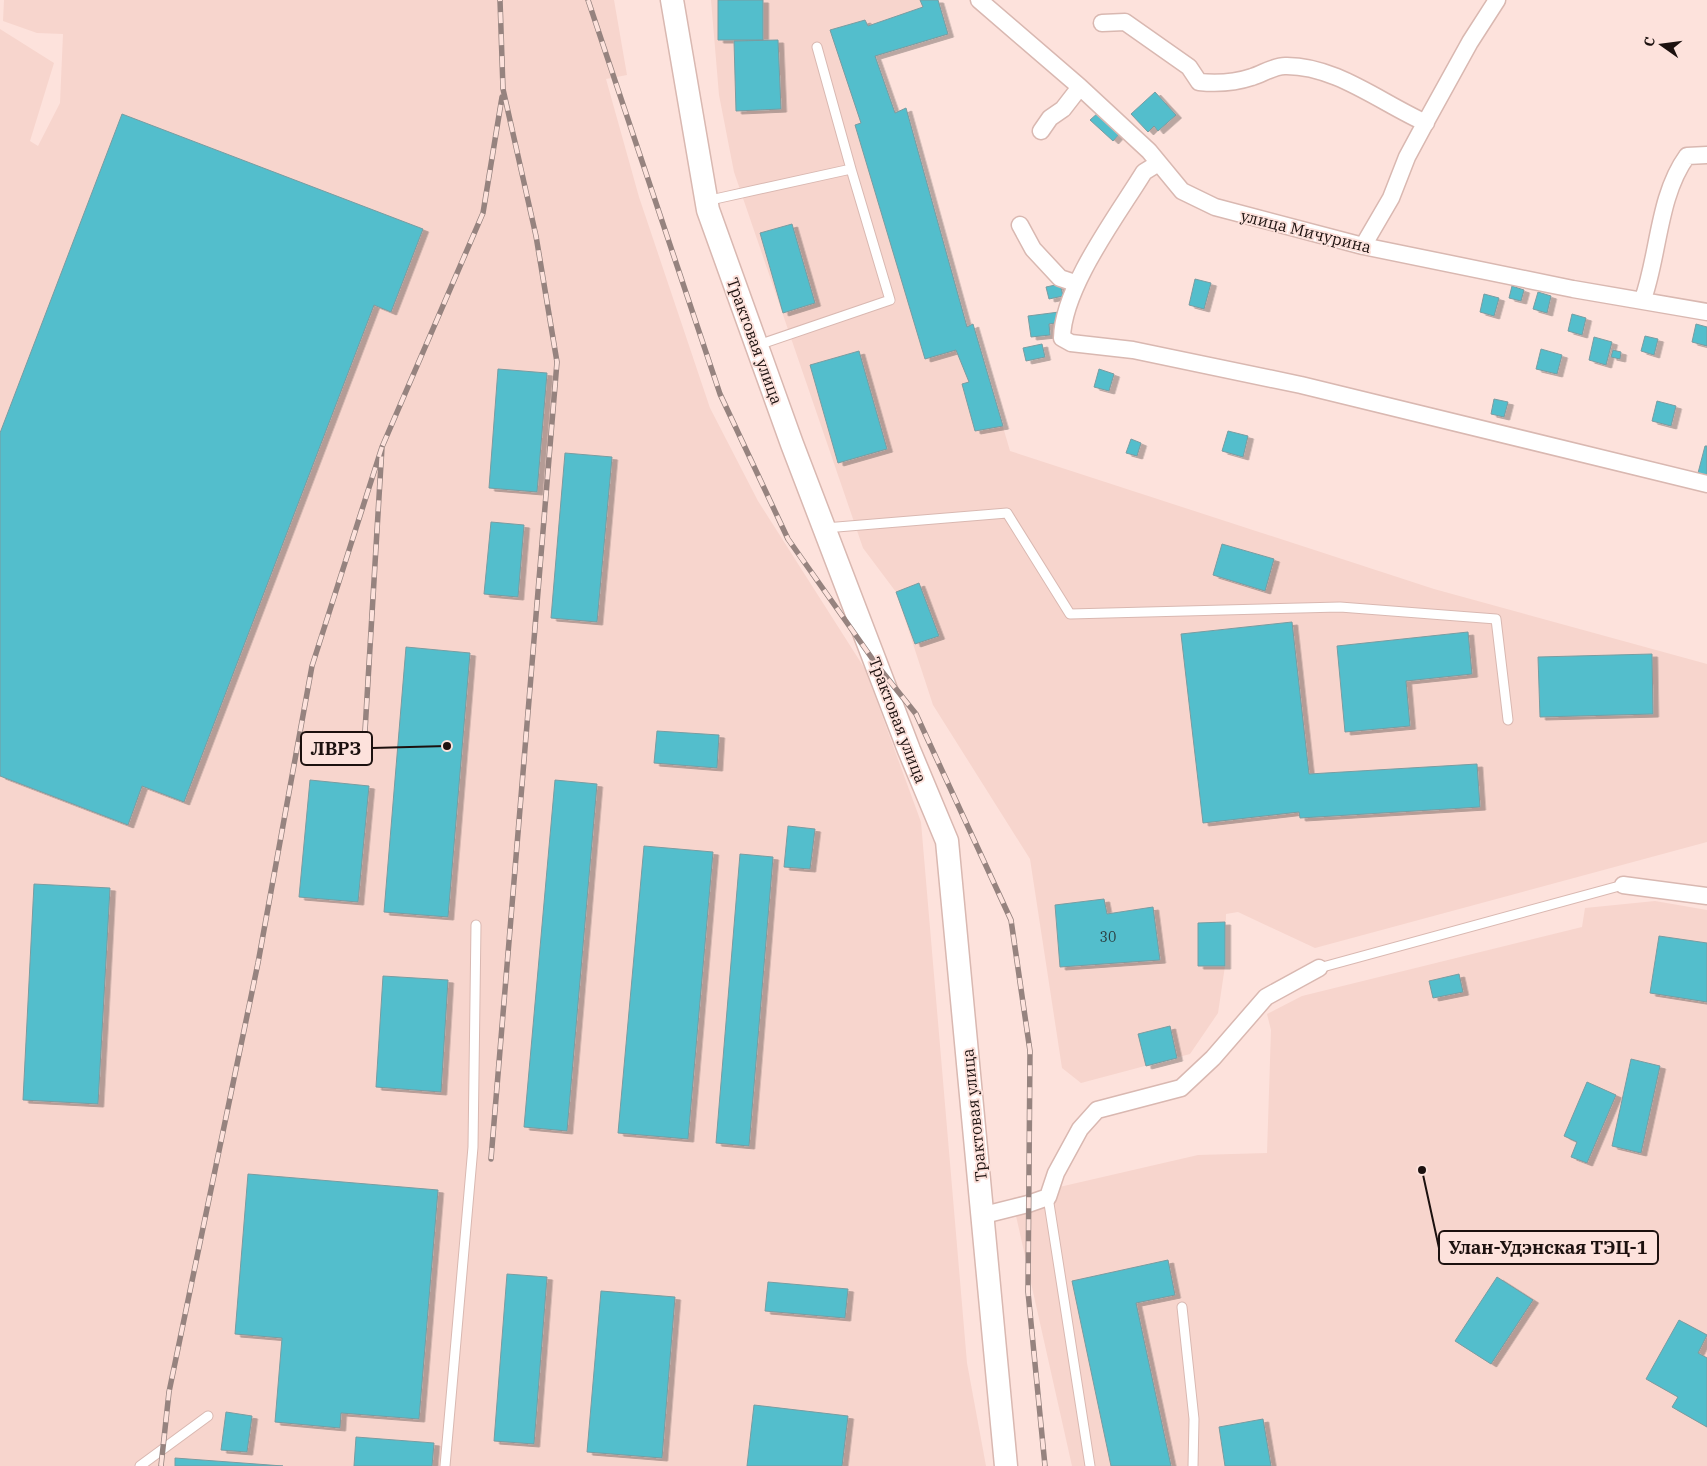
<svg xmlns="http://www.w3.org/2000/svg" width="1707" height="1466" font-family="'IBM Plex Serif',serif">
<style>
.built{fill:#f7d5cd}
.building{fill:#53becc;stroke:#799ca1;filter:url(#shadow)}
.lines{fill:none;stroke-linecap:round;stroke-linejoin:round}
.lane-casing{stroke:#d9b8b1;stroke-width:11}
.street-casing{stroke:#d9b8b1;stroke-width:19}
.secondary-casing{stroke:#d9b8b1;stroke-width:25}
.lane{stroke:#fff;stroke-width:9}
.street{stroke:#fff;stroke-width:16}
.secondary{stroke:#fff;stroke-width:22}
.rail-casing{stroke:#96837f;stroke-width:5.5}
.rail{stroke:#fde2dc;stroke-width:4;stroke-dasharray:11;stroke-linecap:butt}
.labels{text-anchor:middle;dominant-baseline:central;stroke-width:4;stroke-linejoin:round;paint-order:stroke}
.number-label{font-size:14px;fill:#2a3c3e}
.street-label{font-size:16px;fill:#1c110f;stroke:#fde2dc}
.leader{fill:none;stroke:#1c110f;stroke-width:2}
.callout-dot{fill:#1c110f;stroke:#fde2dc;stroke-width:2}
.callout{fill:#fde2dc;stroke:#1c110f;stroke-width:2}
.callout-label{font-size:18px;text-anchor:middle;font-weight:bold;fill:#1c110f}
</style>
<defs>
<filter id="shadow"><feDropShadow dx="5.5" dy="3" stdDeviation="0" flood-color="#0004"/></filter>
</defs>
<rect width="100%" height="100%" fill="#fde2dc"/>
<path class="built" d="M 4,0 L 614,0 L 627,75 L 606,79 L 639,197 L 710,408 L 758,501 L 865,669 L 921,822 L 967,1363 L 986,1466 L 0,1466 L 0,29 L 54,63 L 30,141 L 38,146 L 60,103 L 63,34 L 37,33 L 3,21 Z
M 711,0 L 938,0 L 948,34 L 875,57 L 895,113 L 906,108 L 967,326 L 973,324 L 1010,451 L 1434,589 L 1707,664 L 1707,842 L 1315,948 L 1238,912 L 1226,914 L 1225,966 L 1218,1013 L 1190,1054 L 1081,1083 L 1062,1068 L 1030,859 L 933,705 L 896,592 L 863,548 L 734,172 L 719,95 Z
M 1655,901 L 1707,910 L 1707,1466 L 1072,1466 L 1012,1198 L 1198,1155 L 1267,1153 L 1271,1030 L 1267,1014 L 1302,996 L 1582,927 L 1585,908 Z"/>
<path class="building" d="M 718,0 L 763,0 L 763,40 L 718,40 Z
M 920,0 L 938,0 L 948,34 L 875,56 L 895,113 L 906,108 L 967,327 L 973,324 L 1003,426 L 975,431 L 962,384 L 969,382 L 956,350 L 925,359 L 855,125 L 861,123 L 830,30 L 865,20 L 868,26 L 923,7 Z
M 778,40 L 781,109 L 736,111 L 734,41 Z
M 1155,92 L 1176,115 L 1158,131 L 1154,126 L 1148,132 L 1131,114 Z
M 1099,112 L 1121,132 L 1113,141 L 1090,120 Z
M 122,114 L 423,229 L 391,312 L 374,305 L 184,802 L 142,786 L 128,825 L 0,776 L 0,433 Z
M 792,224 L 815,303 L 783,313 L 760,233 Z
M 1195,279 L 1211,283 L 1204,309 L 1189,305 Z
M 1060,284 L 1063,296 L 1049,299 L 1046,287 Z
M 1512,286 L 1524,290 L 1521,301 L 1509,298 Z
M 1538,292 L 1551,296 L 1547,313 L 1533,309 Z
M 1484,294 L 1499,298 L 1494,316 L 1480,312 Z
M 1059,312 L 1061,322 L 1049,324 L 1050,335 L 1031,337 L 1028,316 Z
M 1572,314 L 1586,318 L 1582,335 L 1568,331 Z
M 1696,324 L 1707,327 L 1707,346 L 1692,342 Z
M 1645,336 L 1658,339 L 1654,355 L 1641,351 Z
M 1594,337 L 1612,342 L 1606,365 L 1589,360 Z
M 1042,344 L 1045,357 L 1026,361 L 1023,348 Z
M 1541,349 L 1562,355 L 1557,374 L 1536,369 Z
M 1613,350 L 1621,352 L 1620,359 L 1611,357 Z
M 859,351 L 887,449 L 838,463 L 810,365 Z
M 498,369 L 547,373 L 537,492 L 489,488 Z
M 1099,369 L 1114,374 L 1109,391 L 1094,387 Z
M 1494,399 L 1508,402 L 1504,417 L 1491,414 Z
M 1657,401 L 1676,406 L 1671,426 L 1652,421 Z
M 1228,431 L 1248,436 L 1243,457 L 1222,451 Z
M 1131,439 L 1141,443 L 1137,456 L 1126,453 Z
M 1705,446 L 1707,446 L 1707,475 L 1698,473 Z
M 565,453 L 612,457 L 597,622 L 551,618 Z
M 491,522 L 524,525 L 518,597 L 484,594 Z
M 1222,544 L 1274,559 L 1265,591 L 1213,575 Z
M 919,583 L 939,636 L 915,644 L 896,592 Z
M 1292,622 L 1309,774 L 1477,764 L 1480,807 L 1300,818 L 1299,812 L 1203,823 L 1181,634 Z
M 1468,632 L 1472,674 L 1406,681 L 1410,726 L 1345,732 L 1337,646 Z
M 406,647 L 470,653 L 448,917 L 384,912 Z
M 1652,654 L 1653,714 L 1540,717 L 1538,657 Z
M 657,731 L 719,735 L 717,768 L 654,763 Z
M 310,780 L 369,786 L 358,902 L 299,897 Z
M 555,780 L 597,784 L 567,1131 L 524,1127 Z
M 788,826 L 815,829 L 810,869 L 784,867 Z
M 644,846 L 713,852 L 688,1139 L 618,1133 Z
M 740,854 L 773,857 L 749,1146 L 716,1143 Z
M 34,884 L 110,888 L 98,1104 L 23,1100 Z
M 1104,899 L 1107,914 L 1153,907 L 1160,960 L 1060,967 L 1055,905 Z
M 1225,922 L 1225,966 L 1198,966 L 1198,923 Z
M 1659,936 L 1707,943 L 1707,1002 L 1650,993 Z
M 1459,974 L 1463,992 L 1433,998 L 1429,981 Z
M 383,976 L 448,980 L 441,1092 L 376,1087 Z
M 1170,1026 L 1177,1058 L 1146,1066 L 1138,1034 Z
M 1631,1059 L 1660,1066 L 1641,1153 L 1612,1146 Z
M 1587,1082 L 1616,1095 L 1587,1163 L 1571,1157 L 1577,1142 L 1564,1136 Z
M 248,1174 L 438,1190 L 419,1419 L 341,1413 L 340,1428 L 275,1422 L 282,1338 L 235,1334 Z
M 1168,1260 L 1175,1295 L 1136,1303 L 1171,1466 L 1111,1466 L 1072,1281 Z
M 507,1274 L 547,1277 L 534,1444 L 494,1441 Z
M 1497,1277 L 1533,1300 L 1491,1364 L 1455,1341 Z
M 768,1282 L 848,1289 L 845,1318 L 765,1311 Z
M 601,1291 L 675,1297 L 662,1458 L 587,1452 Z
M 1679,1320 L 1707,1335 L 1698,1353 L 1707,1358 L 1707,1427 L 1672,1407 L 1678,1397 L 1646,1379 Z
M 754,1405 L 848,1416 L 842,1466 L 747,1466 Z
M 226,1412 L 252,1416 L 247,1452 L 221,1450 Z
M 1263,1419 L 1271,1466 L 1225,1466 L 1219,1427 Z
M 356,1437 L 434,1443 L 432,1466 L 354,1466 Z
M 175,1458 L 283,1466 L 175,1466 Z"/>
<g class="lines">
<g class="lane-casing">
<path id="lane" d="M 817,47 L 851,169
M 706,201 L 851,169 L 890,300 L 758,345
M 825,528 L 1007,513 L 1070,614 L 1340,607 L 1496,619 L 1508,720
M 1319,968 L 1623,885
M 1048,1197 L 1090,1466
M 1182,1307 L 1194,1419 L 1193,1466
M 140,1466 L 208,1416
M 445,1466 L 473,1147 L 476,925"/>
</g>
<g class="street-casing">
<path id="street" d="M 979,0 L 1080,87 L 1149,151 L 1182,191 L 1215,207 L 1363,246 L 1573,289 L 1707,312
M 1102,23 L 1125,22 L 1189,67 L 1199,82 C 1218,84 1234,83 1252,77 C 1262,74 1274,66 1285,66 C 1335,65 1381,103 1426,123
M 1041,131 L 1050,118 L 1063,109 L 1080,87
M 1157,164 L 1144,172 C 1117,216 1063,287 1062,338 L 1071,343 L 1133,350 L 1301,385 L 1707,484
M 1020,225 L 1033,249 L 1060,278 L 1075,283
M 1363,246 L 1391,198 L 1407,157 L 1428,118 L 1470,42 L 1497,0
M 1643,299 C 1659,254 1658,196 1687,156 L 1707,155
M 1623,885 L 1707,896
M 984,1215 L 1028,1204 L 1048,1197 L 1056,1173 L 1080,1129 L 1097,1110 L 1181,1088 L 1213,1058 L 1266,997 L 1319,968"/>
</g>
<g class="secondary-casing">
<path id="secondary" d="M 672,0 L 708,210 L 792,444 L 909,750 L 947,841 L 1006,1466"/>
</g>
<use href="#lane" class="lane"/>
<use href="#street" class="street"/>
<use href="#secondary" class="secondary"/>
<g class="rail-casing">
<path id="rail" d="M 588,0 L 720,394 L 788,539 L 876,664 L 916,714 L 1011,920 L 1030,1051 L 1028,1292 L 1045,1466
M 365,731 L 382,447 L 483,213 L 502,97
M 491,1159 L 557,362 L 536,236 L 503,89 L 500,0
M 161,1466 L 169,1392 L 258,963 L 312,666 L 382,447"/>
</g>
<use href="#rail" class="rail"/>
</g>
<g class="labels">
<g class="number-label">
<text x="1108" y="937">30</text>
</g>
<g class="street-label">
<text transform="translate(1306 231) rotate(14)">улица Мичурина</text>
<text transform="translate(755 341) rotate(70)">Трактовая улица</text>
<text transform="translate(898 720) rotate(69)">Трактовая улица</text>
<text transform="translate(974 1115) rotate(-96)">Трактовая улица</text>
</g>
</g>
<path class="leader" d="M447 746L372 748M1422 1170L1439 1248"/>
<g class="callout-dot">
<circle cx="447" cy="746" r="5"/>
<circle cx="1422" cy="1170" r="5"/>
</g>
<g class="callout">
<rect x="301" y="732" width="71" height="33" rx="5"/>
<rect x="1439" y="1231" width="219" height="33" rx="5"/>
</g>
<g class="callout-label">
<text x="336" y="755">ЛВРЗ</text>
<text x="1548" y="1254">Улан-Удэнская ТЭЦ-1</text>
</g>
<g transform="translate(1662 45) rotate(284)" stroke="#fde2dc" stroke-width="4" paint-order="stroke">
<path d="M0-4L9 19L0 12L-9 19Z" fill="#1c110f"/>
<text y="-8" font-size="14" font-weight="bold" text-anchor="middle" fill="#1c110f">С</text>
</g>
</svg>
